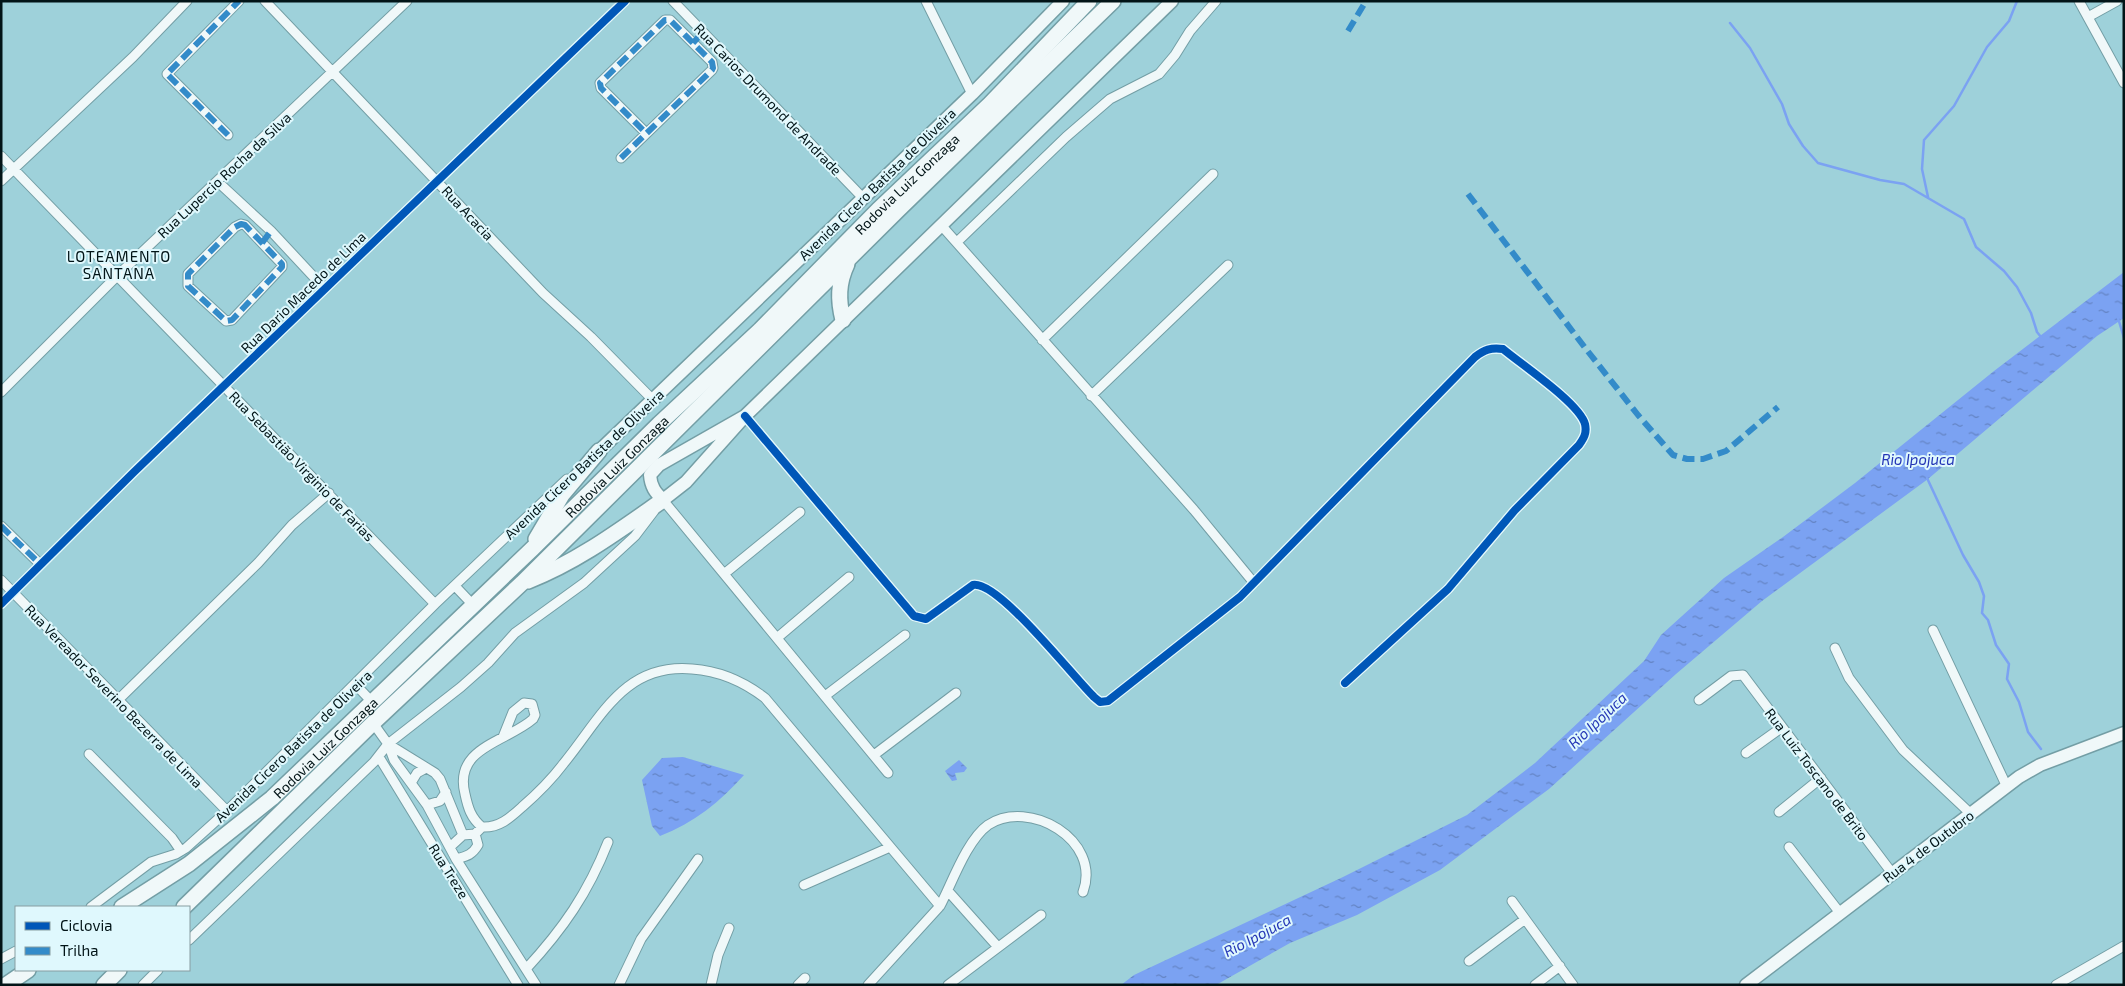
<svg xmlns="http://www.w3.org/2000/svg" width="2125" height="986" font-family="'Exo 2',sans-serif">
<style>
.water{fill:url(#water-ripples)}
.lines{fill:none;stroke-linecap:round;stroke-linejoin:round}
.stream{stroke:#7ba2f2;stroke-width:2.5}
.minor-casing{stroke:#739ea5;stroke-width:11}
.secondary-casing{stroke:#739ea5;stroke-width:15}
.trunk-casing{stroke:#739ea5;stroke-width:18}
.minor{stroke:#f0f8f9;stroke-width:9}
.secondary{stroke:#f0f8f9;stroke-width:12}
.trunk{stroke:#f0f8f9;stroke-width:15}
.quiet{stroke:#338bc9;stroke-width:6;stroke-dasharray:12 6;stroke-linecap:butt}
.cycleway-casing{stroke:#dff8fd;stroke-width:11}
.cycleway{stroke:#0057b8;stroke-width:8}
.labels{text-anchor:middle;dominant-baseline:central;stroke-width:4;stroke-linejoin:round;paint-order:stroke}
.street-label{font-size:14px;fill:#021417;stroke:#dff8fd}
.neighbourhood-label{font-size:15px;letter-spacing:1px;fill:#021417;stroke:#dff8fd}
.water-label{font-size:15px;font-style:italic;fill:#2436b6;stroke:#dff8fd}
</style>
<defs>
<pattern id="water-ripples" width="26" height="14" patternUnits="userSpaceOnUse" patternTransform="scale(1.25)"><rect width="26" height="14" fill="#7ba2f2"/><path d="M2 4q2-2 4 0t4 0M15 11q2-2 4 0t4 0" fill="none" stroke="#6383c3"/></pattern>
</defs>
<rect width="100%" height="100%" fill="#9ed1da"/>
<path class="water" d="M 2124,272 L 2124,318 L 2097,336 L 1928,479 L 1762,601 L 1676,674 L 1549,789 L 1440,870 L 1357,915 L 1290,943 L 1216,985 L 1121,985 L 1134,975 L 1343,877 L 1467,815 L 1535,763 L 1644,661 L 1661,635 L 1724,578 L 1783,537 L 1855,483 L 1994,371 Z
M 683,757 L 744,775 C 720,802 694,823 660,836 L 652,826 L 642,780 L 662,758 Z
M 959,760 L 967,768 L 964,772 L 955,773 L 957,780 L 952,781 L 945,771 Z"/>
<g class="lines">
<path class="stream" d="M 1730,23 L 1750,48 L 1782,104 L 1789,124 L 1803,146 L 1818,163 L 1880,180 L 1904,184 L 1964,219 L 1976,247 L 2004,271 L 2017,287 L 2031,313 L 2037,332 L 2041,337
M 1928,197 L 1922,169 L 1924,140 L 1954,106 L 1987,47 L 2009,21 L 2017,1
M 2118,318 L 2124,338
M 1927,478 L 1963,555 L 1979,582 L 1984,596 L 1982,613 L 1988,620 L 1996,645 L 2009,664 L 2007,679 L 2019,702 L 2028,732 L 2041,749"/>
<g class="minor-casing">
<path id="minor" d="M 265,1 L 543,293 L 591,337 L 653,400
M 673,1 L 863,198
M 926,1 L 972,94
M 2079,1 L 2124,83
M 2088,17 L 2117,1
M 228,135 L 167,74 L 239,1
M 1,156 L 435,604
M 621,158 L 712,70 L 713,68 L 712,62 L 670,20 L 665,20 L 600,83 L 601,88 L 646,133
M 1,181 L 133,57 L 187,1
M 218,182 L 271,231 L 325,289
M 241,224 L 245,225 L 282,264 L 282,267 L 232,320 L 226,321 L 188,286 L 188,274 L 235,227 Z
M 941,225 L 1194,510 L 1254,583
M 957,242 L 1066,137 L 1110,99 L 1159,74 L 1175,55 L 1190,31 L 1216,1
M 1042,340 L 1213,174
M 1,392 L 118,275 L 407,1
M 1091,396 L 1228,265
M 745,416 L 914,616 L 926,619 L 973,585 C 998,580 1074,678 1094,697 L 1100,702 L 1108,701 L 1240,597 L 1475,357 C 1484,350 1491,347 1503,349 C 1522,365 1579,403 1585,424 C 1587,433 1584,438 1579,445 L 1515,510 L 1448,589 L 1345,683
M 663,500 L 888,773
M 1,526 L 40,564
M 724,574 L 800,512
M 1,580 L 227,811
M 455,586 L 473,605
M 1,604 L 134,472 L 625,1
M 1933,630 L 2007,787
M 777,638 L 849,577
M 1835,648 L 1849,678 L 1903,750 L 1971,814
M 356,685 L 372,702
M 825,696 L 905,635
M 118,700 L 258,563 L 292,525 L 329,493
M 1699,700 L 1731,676 L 1743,675 L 1892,873
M 373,723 L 388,744 L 394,760 L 427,805 L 456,859 L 536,985
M 388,744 L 435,773 L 440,779 L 463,835
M 1746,753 L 1781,728
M 89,754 L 172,838 L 181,851
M 874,755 L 956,693
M 379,757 L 518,985
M 411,783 L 417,773 L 426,768
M 427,805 L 440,801 L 446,792
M 1779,812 L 1821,778
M 482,827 C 471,818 468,808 465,794 C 453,747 507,742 533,719 L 535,715 L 532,704 L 524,703 L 513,712 L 503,737
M 450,847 L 463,835 L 475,834 L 482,827 C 499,828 510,818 522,807 C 537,794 552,779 564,763 C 601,718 624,663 692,669 C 720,671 743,681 765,698 L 940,906 L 868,985
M 1789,847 L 1840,913
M 456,859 C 467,856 472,855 478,845 L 475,834
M 804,885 L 888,848
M 948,891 L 998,947
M 1512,901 L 1573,985
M 940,906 C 952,883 967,840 988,825 C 1029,798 1102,840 1083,892
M 91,907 L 151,862 L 176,854 L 186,848 L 227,811 L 435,604 L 567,479
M 189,940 L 374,762 L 388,744 L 461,687 L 488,663 L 515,633 L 584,583 L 635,536 L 654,511
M 1,959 L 16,951
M 1469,961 L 1524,920
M 526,969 C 563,929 588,893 608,842
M 143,985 L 158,970
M 619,985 L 641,939 L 698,859
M 711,985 L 718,955 L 729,928
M 798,985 L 805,978
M 948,985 L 1041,915
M 1535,985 L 1560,966
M 2056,985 L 2124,946"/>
</g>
<g class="secondary-casing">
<path id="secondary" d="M 745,416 L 659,465 L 650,475 C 651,487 655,492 663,500 L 686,482 L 745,416 L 1172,1
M 599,451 L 972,94 L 1063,1
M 1746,985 L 2019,777 L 2040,765 L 2124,733"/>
</g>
<g class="trunk-casing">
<g id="trunk">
<path d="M 843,320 C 838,300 838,283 847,264"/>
<path d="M 536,539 L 562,495 L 599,451"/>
<path d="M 528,581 C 577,562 620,530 663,500"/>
<path id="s1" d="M 122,907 L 189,864 L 272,798 L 532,549 L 659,424 L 760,330 L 878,210 L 990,104 L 1089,1"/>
<path d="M 184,907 L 373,723 L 522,583 L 898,210 L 1113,1"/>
<path d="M 6,985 L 28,970"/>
<path d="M 104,985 L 119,970"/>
</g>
</g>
<use href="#minor" class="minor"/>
<use href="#secondary" class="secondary"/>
<use href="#trunk" class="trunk"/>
<path class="quiet" d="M 1348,31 L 1366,1
M 693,43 L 703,32
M 228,135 L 167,74 L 239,1
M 621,158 L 712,70 L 713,68 L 712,62 L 670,20 L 665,20 L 600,83 L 601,88 L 646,133
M 1468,194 L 1586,349 L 1638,415 L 1673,455 L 1687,459 L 1703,459 L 1726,451 L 1778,407
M 241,224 L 245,225 L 282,264 L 282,267 L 232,320 L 226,321 L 188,286 L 188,274 L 235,227 Z
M 262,243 L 271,231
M 1,526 L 40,564"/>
<g class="cycleway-casing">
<path id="cycleway" d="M 745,416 L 914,616 L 926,619 L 973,585 C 998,580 1074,678 1094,697 L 1100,702 L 1108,701 L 1240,597 L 1475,357 C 1484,350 1491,347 1503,349 C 1522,365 1579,403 1585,424 C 1587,433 1584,438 1579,445 L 1515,510 L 1448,589 L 1345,683
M 1,604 L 134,472 L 625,1"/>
</g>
<use href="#cycleway" class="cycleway"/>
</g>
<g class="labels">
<g class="street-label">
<text transform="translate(768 99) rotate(46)">Rua Carios Drumond de Andrade</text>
<text transform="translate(224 175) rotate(-43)">Rua Lupercio Rocha da Silva</text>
<text transform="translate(877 184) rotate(-44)">Avenida Cicero Batista de Oliveira</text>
<text stroke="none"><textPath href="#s1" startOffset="1069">Rodovia Luiz Gonzaga</textPath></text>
<text transform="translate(468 213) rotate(47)">Rua Acacia</text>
<text transform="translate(303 292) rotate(-44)">Rua Dario Macedo de Lima</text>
<text transform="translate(584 464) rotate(-43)">Avenida Cicero Batista de Oliveira</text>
<text transform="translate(302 466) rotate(46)">Rua Sebastião Virginio de Farias</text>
<text stroke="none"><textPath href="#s1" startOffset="664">Rodovia Luiz Gonzaga</textPath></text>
<text transform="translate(114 696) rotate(46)">Rua Vereador Severino Bezerra de Lima</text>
<text transform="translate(293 746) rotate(-44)">Avenida Cicero Batista de Oliveira</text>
<text stroke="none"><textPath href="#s1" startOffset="259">Rodovia Luiz Gonzaga</textPath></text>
<text transform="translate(1817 774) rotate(53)">Rua Luiz Toscano de Brito</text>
<text transform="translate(1928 846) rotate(-37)">Rua 4 de Outubro</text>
<text transform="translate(449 871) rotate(58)">Rua Treze</text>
</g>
<g class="neighbourhood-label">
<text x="119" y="256">LOTEAMENTO<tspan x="119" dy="17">SANTANA</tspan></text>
</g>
<g class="water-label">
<text x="1918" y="459">Rio Ipojuca</text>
<text transform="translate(1597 720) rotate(-43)">Rio Ipojuca</text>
<text transform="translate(1257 935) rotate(-28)">Rio Ipojuca</text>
</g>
</g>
<rect width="2125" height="986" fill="none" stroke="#021417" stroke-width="5"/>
<rect x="15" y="906" width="175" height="65" fill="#dff8fd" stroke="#879da1"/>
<rect x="25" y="922" width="25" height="8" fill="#0057b8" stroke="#879da1"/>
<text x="60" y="931" font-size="15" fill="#021417">Ciclovia</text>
<rect x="25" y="947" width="25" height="8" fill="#338bc9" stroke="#879da1"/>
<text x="60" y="956" font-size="15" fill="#021417">Trilha</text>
</svg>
